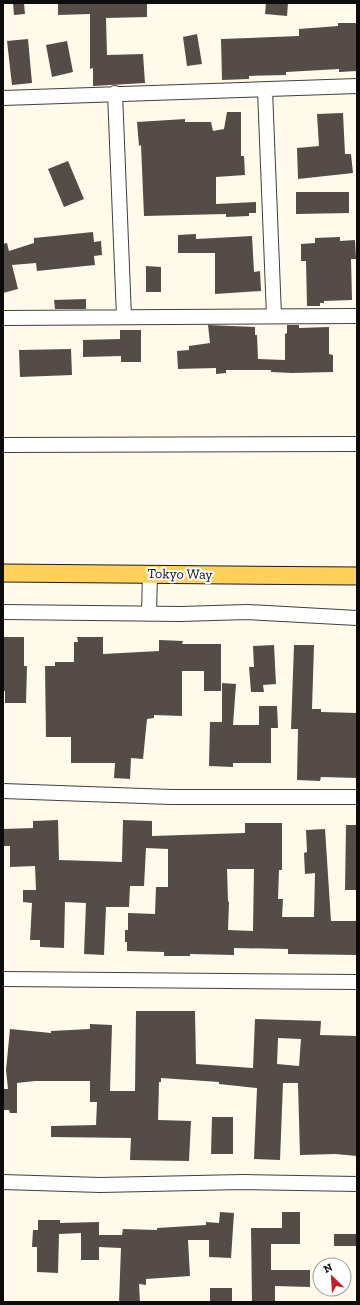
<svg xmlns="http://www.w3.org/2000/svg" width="360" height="1305" font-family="'Zilla Slab',serif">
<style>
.building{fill:#554c47;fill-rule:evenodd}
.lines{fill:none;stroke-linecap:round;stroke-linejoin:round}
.minor-casing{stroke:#3f3f3f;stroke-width:16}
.major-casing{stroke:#1d1d1d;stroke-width:19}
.minor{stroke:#fff;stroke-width:14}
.major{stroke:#ffd15a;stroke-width:17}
.labels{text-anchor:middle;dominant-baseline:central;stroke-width:4;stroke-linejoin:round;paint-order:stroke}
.street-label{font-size:14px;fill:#0c0c0c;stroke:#fff}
</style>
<rect width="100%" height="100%" fill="#fffaea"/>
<path class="building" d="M 13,3 L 24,3 L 25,14 L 14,15 Z
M 58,3 L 147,3 L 147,17 L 106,18 L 107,55 L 143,54 L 145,83 L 93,86 L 93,68 L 90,69 L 90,14 L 58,15 Z
M 266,3 L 288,3 L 287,16 L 265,14 Z
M 338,23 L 357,23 L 357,71 L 339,72 L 339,69 L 286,72 L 286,75 L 249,76 L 249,79 L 222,80 L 221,39 L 299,36 L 299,29 L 338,26 Z
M 197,34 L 202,64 L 187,66 L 183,37 Z
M 28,39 L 32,83 L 12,85 L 7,41 Z
M 67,41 L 73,72 L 52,77 L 46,45 Z
M 227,112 L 241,112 L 241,156 L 244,156 L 245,175 L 216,177 L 216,204 L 256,202 L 256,213 L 249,213 L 249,216 L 226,217 L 226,214 L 144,216 L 141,145 L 139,146 L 137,122 L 185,119 L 185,122 L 211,122 L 213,131 L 224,129 Z
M 343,113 L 345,154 L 351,154 L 353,173 L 298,179 L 297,148 L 319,146 L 317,114 Z
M 68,161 L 84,199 L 64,207 L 48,169 Z
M 296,192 L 349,192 L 349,213 L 296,214 Z
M 93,232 L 94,242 L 101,241 L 102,255 L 94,256 L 95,265 L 37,271 L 36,263 L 12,265 L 18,289 L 3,293 L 3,244 L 7,243 L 9,251 L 34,243 L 34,238 Z
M 196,234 L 196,239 L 252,236 L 254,272 L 260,271 L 261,291 L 215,294 L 215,253 L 178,253 L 178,235 Z
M 340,237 L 340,241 L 355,240 L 356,259 L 351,259 L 352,300 L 324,301 L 324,303 L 320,303 L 320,306 L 307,306 L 306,261 L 301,261 L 301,244 L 315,243 L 315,238 Z
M 146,266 L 161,267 L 161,292 L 146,292 Z
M 86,299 L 86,309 L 55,309 L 54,300 Z
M 208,325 L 255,327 L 255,335 L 257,335 L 258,359 L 285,360 L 285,334 L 287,333 L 287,325 L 299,325 L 299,328 L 329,327 L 329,354 L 333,355 L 333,372 L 292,373 L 271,372 L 271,370 L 226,370 L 226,373 L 216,374 L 216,368 L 178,369 L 177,351 L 189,350 L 189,346 L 210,343 Z
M 120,330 L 141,330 L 141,362 L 121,362 L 121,356 L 83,357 L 83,340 L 120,339 Z
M 71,349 L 72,375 L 20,377 L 19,350 Z
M 3,637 L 24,637 L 24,666 L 27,666 L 26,703 L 5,703 L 5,691 L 3,691 Z
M 77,637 L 103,637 L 103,654 L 159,651 L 159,640 L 183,641 L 182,644 L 221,644 L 221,691 L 204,691 L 204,671 L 182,671 L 182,716 L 154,715 L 154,718 L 147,719 L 143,759 L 131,758 L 130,779 L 114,778 L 115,763 L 71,763 L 71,737 L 46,737 L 45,666 L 55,666 L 55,662 L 74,662 L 74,642 L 78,642 Z
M 274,645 L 276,684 L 263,685 L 264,692 L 251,692 L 249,667 L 254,667 L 253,646 Z
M 294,645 L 314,645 L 312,709 L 321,709 L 321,712 L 357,713 L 357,778 L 321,777 L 320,781 L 297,780 L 298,729 L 291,729 Z
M 222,683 L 236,684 L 233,725 L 259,725 L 259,706 L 277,706 L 278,728 L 271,728 L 271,763 L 233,763 L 233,767 L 209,766 L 210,722 L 222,722 Z
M 58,820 L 59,860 L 122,862 L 123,820 L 152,821 L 152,836 L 245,833 L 245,823 L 282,823 L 282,870 L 279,870 L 278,899 L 283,899 L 282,917 L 314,917 L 315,873 L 305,874 L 304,853 L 307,852 L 306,830 L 325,829 L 331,921 L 357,921 L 357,955 L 288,954 L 288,949 L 234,948 L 234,955 L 190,954 L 190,956 L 164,956 L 164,952 L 127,951 L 127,942 L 125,942 L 125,930 L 128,930 L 128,913 L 155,914 L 156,887 L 168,887 L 168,849 L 146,848 L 144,886 L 130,886 L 129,907 L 106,907 L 104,955 L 84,954 L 86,903 L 65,902 L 64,948 L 40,947 L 40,940 L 30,940 L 32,903 L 23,902 L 23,890 L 36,890 L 35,866 L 10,867 L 10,846 L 3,846 L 3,829 L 33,828 L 33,821 ZM 227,869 L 254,869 L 253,931 L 228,930 L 229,902 L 228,901 Z
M 346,825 L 357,825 L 357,890 L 345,890 Z
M 136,1011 L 195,1011 L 196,1064 L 253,1068 L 255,1019 L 321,1021 L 320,1035 L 357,1036 L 357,1156 L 335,1154 L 300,1155 L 298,1083 L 283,1083 L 280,1160 L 254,1159 L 257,1088 L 219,1084 L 219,1082 L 161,1078 L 161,1082 L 159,1082 L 158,1120 L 191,1121 L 189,1161 L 130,1160 L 131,1138 L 51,1137 L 51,1126 L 96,1125 L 97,1102 L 90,1102 L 90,1081 L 35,1081 L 17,1083 L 17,1113 L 10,1113 L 9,1110 L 3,1110 L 3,1089 L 8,1089 L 6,1070 L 10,1029 L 51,1033 L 51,1031 L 90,1029 L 90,1024 L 112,1025 L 110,1091 L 135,1091 ZM 278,1038 L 301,1039 L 299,1066 L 277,1064 Z
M 212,1117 L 233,1117 L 233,1154 L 211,1154 Z
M 220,1212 L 234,1213 L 231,1258 L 209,1257 L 209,1240 L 188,1240 L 190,1276 L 146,1279 L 146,1285 L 139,1284 L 140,1302 L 119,1302 L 121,1248 L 99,1247 L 99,1260 L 81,1260 L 81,1233 L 59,1234 L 58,1273 L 37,1272 L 37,1247 L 32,1247 L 33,1230 L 38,1230 L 38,1220 L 60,1220 L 60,1223 L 99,1222 L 99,1235 L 122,1235 L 123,1229 L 157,1230 L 157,1228 L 206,1225 L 206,1222 L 219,1223 Z
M 282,1212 L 300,1212 L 300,1244 L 271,1244 L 271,1270 L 310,1270 L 310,1287 L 275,1286 L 275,1302 L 252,1302 L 251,1228 L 282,1228 Z
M 334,1234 L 357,1234 L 357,1246 L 334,1246 Z
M 210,1288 L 232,1288 L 232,1302 L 210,1302 Z"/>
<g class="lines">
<g class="minor-casing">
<path id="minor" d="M 265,90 L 274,316
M 115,93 L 124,317
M 3,98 L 357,86
M 3,318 L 357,316
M 3,445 L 357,444
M 3,612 L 180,614 L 247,612 L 357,618
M 149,614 L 150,573
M 3,791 L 171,797 L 357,797
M 3,979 L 357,982
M 3,1182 L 100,1185 L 243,1182 L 357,1184"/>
</g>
<g class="major-casing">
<path id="major" d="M 3,573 L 357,576"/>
</g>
<use href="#minor" class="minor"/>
<use href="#major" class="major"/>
</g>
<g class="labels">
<g class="street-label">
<text transform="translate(180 574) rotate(1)">Tokyo Way</text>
</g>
</g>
<rect width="360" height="1305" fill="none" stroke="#0c0c0c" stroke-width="8"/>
<g transform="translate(332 1277) rotate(335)"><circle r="19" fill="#ffffff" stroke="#9e9e9e"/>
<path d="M0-3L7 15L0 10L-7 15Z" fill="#c21d2a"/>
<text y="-6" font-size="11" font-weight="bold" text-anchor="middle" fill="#0c0c0c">N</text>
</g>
</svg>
